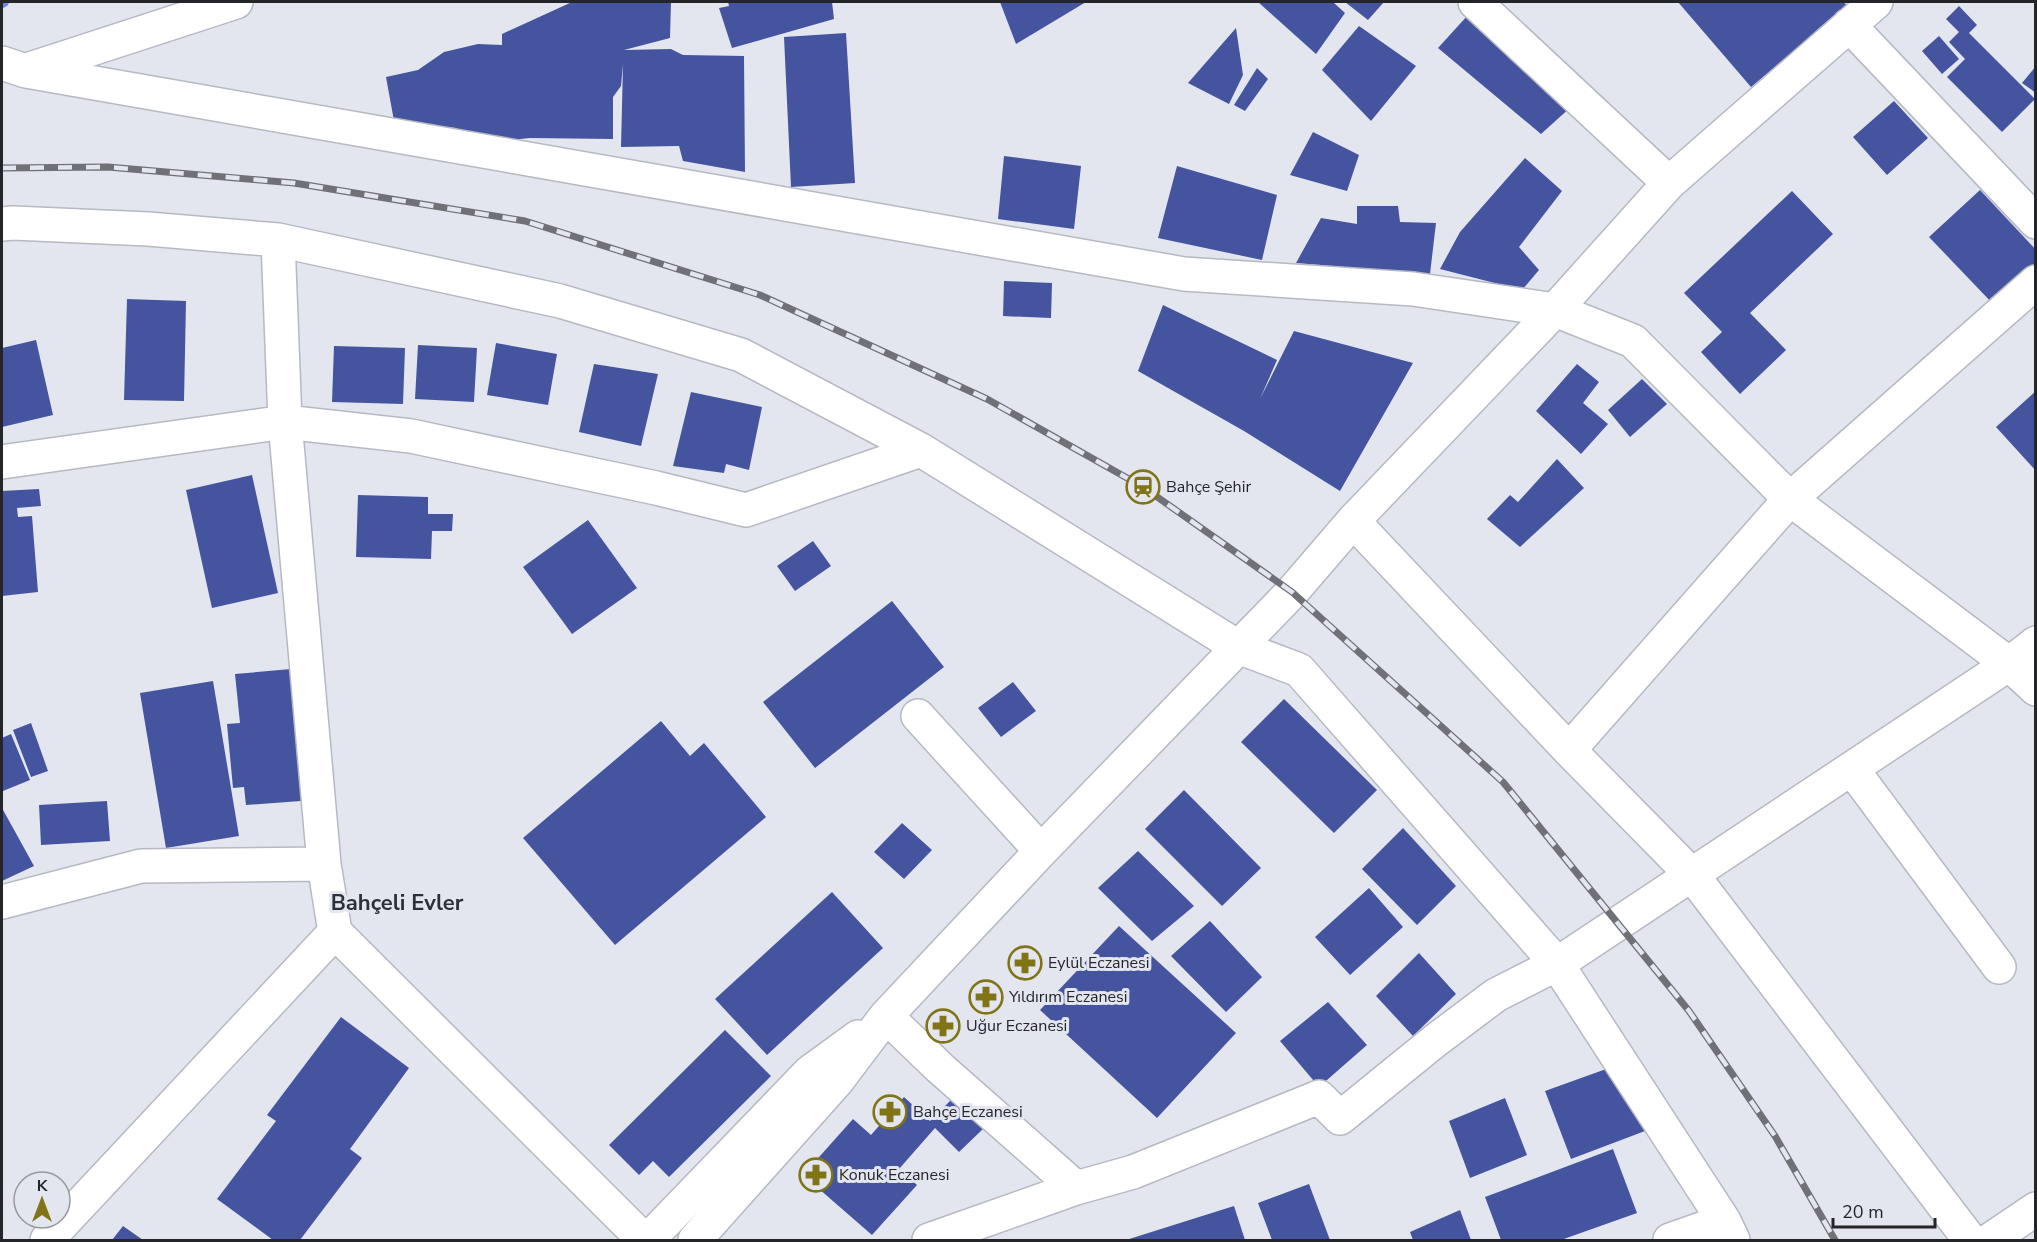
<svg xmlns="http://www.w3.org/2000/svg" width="2037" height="1242" font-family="'Nunito Sans',sans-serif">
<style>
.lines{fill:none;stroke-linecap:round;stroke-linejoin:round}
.stream{stroke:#7486d7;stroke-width:10}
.building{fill:#45549f}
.minor-casing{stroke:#b6b9c2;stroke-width:36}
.minor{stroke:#fff;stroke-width:33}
.rail-casing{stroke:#6f7177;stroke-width:7}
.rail{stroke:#e3e6ef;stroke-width:4.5;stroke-dasharray:14;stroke-linecap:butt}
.labels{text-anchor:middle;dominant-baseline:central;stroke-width:6;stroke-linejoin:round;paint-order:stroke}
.poi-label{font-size:16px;fill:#242528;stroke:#e3e6ef;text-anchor:start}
.district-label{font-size:22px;font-weight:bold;fill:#2e3037;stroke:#e3e6ef}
</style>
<rect width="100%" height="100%" fill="#e3e6ef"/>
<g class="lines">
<path class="stream" d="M 2,3 L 4,2"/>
</g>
<path class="building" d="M 572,2 L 671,2 L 670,38 L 624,50 L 671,49 L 683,55 L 744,56 L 745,172 L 683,161 L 679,146 L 621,147 L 623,64 L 621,86 L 613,97 L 613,139 L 530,138 L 481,143 L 456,128 L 394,121 L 386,77 L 418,70 L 444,52 L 478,44 L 502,45 L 502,34 Z
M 728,2 L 832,2 L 834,19 L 732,48 L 719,8 L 729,6 Z
M 1000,2 L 1086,2 L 1016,44 Z
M 1258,2 L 1333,2 L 1345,13 L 1316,54 Z
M 1345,2 L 1384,2 L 1368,20 Z
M 1678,2 L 1843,2 L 1848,6 L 1751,87 Z
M 1959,6 L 1977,25 L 1969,33 L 2035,99 L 2002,132 L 1947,77 L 1965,59 L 1949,42 L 1959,32 L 1946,19 Z
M 1468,15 L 1572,106 L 1541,134 L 1438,48 Z
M 1359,26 L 1416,66 L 1371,121 L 1322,70 Z
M 1236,28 L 1243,75 L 1229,104 L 1188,83 Z
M 846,33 L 855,183 L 791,187 L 784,37 Z
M 1939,36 L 1959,59 L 1942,74 L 1922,51 Z
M 2036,66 L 2036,93 L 2022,83 Z
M 1257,68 L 1268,79 L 1245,111 L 1234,105 Z
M 1894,101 L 1928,138 L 1887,175 L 1853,137 Z
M 1313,132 L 1359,155 L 1347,191 L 1290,175 Z
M 1004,156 L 1081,166 L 1074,229 L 998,219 Z
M 1525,158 L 1562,191 L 1519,247 L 1539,270 L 1522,290 L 1440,269 L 1460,232 Z
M 1177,166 L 1277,195 L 1262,260 L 1158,238 Z
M 1980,190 L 2036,250 L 2036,268 L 1995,306 L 1929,237 Z
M 1792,191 L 1833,234 L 1750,313 L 1786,350 L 1740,394 L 1701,352 L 1722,332 L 1684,293 Z
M 1357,206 L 1398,206 L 1400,222 L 1436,223 L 1430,274 L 1296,263 L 1321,218 L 1357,224 Z
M 1004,281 L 1052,283 L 1051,318 L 1003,316 Z
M 127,299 L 186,301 L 184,401 L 124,400 Z
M 1163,305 L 1277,360 L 1260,399 L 1294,331 L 1413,363 L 1340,491 L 1244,431 L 1138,371 Z
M 36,340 L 53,415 L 2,427 L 2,348 Z
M 496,343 L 557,354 L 548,405 L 487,395 Z
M 418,345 L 477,348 L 474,402 L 415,399 Z
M 334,346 L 405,348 L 403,404 L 332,402 Z
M 594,364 L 658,374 L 641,446 L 579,432 Z
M 1577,364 L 1599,382 L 1583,403 L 1608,424 L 1581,454 L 1536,411 Z
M 1642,379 L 1667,404 L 1630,437 L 1608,410 Z
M 2036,391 L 2036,471 L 1996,427 Z
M 691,392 L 762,407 L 749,470 L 726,464 L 724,473 L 673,466 Z
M 1557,459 L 1584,488 L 1520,547 L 1487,519 L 1510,495 L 1518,502 Z
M 252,475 L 278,593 L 212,608 L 186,490 Z
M 39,489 L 41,506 L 17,508 L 18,517 L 32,516 L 38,592 L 2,596 L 2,491 Z
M 358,495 L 428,497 L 428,514 L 453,514 L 452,531 L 432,531 L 431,559 L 356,557 Z
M 588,520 L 637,588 L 572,634 L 523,567 Z
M 813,541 L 831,566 L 795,591 L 777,566 Z
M 892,601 L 944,667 L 815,768 L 763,702 Z
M 291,669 L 314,800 L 246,805 L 244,787 L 233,788 L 227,724 L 240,723 L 235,674 Z
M 213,681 L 239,836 L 166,848 L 140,693 Z
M 1013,682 L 1036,711 L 1001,737 L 978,708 Z
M 1284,699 L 1377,790 L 1334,833 L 1241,742 Z
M 661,721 L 690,756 L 704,743 L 766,817 L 615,945 L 523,838 Z
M 31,723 L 48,771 L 31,777 L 13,730 Z
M 11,734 L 30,780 L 3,791 L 2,738 Z
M 1184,790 L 1261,868 L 1222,906 L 1145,829 Z
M 107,801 L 110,841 L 41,845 L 39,805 Z
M 2,808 L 34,866 L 2,881 Z
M 902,823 L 932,850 L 904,879 L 874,852 Z
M 1403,828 L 1456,886 L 1417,925 L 1362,869 Z
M 1138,851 L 1194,906 L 1152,941 L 1098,888 Z
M 1369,888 L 1403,927 L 1350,975 L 1315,937 Z
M 832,892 L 883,948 L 767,1055 L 715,999 Z
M 1210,921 L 1262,977 L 1226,1012 L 1171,956 Z
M 1119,926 L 1236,1033 L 1157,1118 L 1040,1010 Z
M 1419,953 L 1456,994 L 1413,1036 L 1376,996 Z
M 1328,1002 L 1367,1045 L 1319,1087 L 1280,1041 Z
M 341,1017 L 409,1068 L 350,1149 L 362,1158 L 300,1240 L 273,1240 L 217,1199 L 276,1121 L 267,1115 Z
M 725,1030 L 771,1076 L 669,1177 L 653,1161 L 639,1175 L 609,1145 Z
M 1620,1064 L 1645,1131 L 1571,1159 L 1545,1091 Z
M 904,1097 L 930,1121 L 954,1097 L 984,1128 L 959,1152 L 935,1128 L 899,1169 L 917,1185 L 872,1235 L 803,1175 L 853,1119 L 871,1135 Z
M 1505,1098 L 1527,1155 L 1470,1178 L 1449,1121 Z
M 1613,1149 L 1637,1213 L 1561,1240 L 1501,1240 L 1485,1197 Z
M 1309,1184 L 1330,1240 L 1272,1240 L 1258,1203 Z
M 1234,1206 L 1245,1240 L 1126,1240 Z
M 1460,1210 L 1471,1240 L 1413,1240 L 1410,1232 Z
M 123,1226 L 143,1240 L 112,1240 Z"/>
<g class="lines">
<g class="minor-casing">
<path id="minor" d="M 1475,2 L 1669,183
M 1849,25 L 2036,222
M 2,63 L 26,71 L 1184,274 L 1413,289 L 1555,310 L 1633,341 L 1790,499 L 2009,664 L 2036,689
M 30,69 L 236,2
M 2,224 L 13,223 L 148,229 L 278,240 L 560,301 L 741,355 L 921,450 L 746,510 L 656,488 L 411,436 L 285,422 L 2,462
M 278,240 L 285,422 L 324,864 L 335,932 L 644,1240
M 921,450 L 1238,647 L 1299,670 L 1557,964 L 1724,1221 L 1733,1240
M 1353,521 L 1569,750 L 1693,876 L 1970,1240
M 918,716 L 1041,851
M 1569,750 L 1790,499 L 2036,282
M 1852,769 L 1999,967
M 2,902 L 141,866 L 324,864
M 886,1016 L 940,1068 L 1076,1188
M 47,1240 L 335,932
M 648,1240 L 810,1072 L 858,1037
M 695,1240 L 837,1081 L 886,1016 L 1041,851 L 1292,592 L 1353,521 L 1555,310 L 1669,183 L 1876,2
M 929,1240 L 1076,1188 L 1133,1172 L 1319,1097 L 1340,1118 L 1436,1040 L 1496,995 L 1557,964 L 2009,664 L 2036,643
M 1670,1240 L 1724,1221
M 1990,1240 L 2036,1209"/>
</g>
<use href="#minor" class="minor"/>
<g class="rail-casing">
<path id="rail" d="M 2,168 L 108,167 L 294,183 L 525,221 L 760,295 L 987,399 L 1143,487 L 1292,592 L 1503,782 L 1689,1011 L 1775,1136 L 1835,1240"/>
</g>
<use href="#rail" class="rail"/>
</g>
<defs>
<g id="station-ring" transform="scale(1.725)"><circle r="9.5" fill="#e3e6ef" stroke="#817416" stroke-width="1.5"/><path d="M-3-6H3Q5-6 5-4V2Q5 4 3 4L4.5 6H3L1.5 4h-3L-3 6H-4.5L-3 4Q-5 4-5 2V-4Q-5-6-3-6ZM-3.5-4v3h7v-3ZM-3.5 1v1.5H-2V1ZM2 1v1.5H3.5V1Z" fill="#817416"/></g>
<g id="pharmacy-ring" transform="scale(1.725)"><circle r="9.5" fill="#e3e6ef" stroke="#817416" stroke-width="1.5"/><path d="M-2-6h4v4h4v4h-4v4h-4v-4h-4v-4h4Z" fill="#817416"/></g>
</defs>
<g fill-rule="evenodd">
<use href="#station-ring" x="1143" y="487"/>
<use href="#pharmacy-ring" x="1025" y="963"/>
<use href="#pharmacy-ring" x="986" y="997"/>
<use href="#pharmacy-ring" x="943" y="1026"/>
<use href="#pharmacy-ring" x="890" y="1112"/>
<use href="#pharmacy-ring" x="816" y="1175"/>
</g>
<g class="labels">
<g class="poi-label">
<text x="1166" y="487">Bahçe Şehir</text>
<text x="1048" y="963">Eylül Eczanesi</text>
<text x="1009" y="997">Yıldırım Eczanesi</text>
<text x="966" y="1026">Uğur Eczanesi</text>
<text x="913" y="1112">Bahçe Eczanesi</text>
<text x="839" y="1175">Konuk Eczanesi</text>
</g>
<g class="district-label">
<text x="397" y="903">Bahçeli Evler</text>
</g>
</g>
<rect width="2037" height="1242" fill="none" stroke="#242528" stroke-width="6"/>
<g transform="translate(42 1200)"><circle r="28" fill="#e3e6ef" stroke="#97999f" stroke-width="1.5"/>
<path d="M0-4.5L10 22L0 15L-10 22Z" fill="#817416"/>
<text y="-9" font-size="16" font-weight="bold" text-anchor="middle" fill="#242528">K</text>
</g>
<path d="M1833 1218v9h102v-9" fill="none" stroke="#242528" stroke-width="3"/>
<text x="1842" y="1218" font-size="18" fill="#242528" stroke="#e3e6ef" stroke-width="4.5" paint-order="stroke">20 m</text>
</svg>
